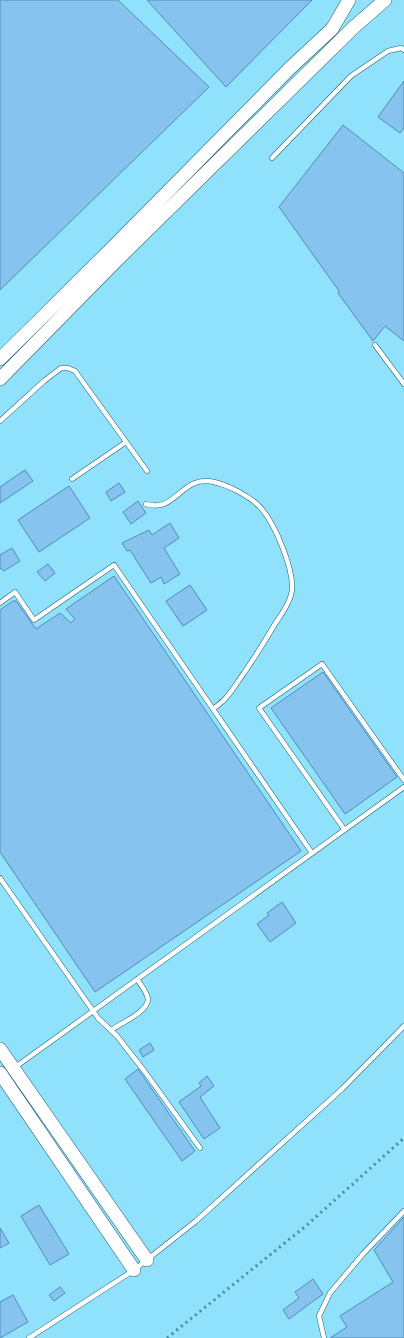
<svg xmlns="http://www.w3.org/2000/svg" width="404" height="1338" font-family="'Varela Round',sans-serif">
<style>
.building{fill:#86c3ef;stroke:#518cb6}
.lines{fill:none;stroke-linecap:round;stroke-linejoin:round}
.lane-casing{stroke:#1c5e71;stroke-width:5.5}
.secondary-casing{stroke:#1c5e71;stroke-width:14}
.lane{stroke:#fff;stroke-width:4.5}
.secondary{stroke:#fff;stroke-width:13}
.rail{stroke:#4d899d;stroke-width:3;stroke-dasharray:2 4;stroke-linecap:butt}
</style>
<rect width="100%" height="100%" fill="#8fe1fc"/>
<path class="building" d="M 0,0 L 118,0 L 209,87 L 0,290 Z
M 147,0 L 312,0 L 226,87 Z
M 404,81 L 404,128 L 400,133 L 378,117 Z
M 343,125 L 404,173 L 404,341 L 385,326 L 373,341 L 338,293 L 339,291 L 279,207 Z
M 25,470 L 33,481 L 0,503 L 0,487 Z
M 119,483 L 125,492 L 111,501 L 106,492 Z
M 69,486 L 90,518 L 39,552 L 18,520 Z
M 138,501 L 146,513 L 131,524 L 123,512 Z
M 170,523 L 179,538 L 164,548 L 180,574 L 164,584 L 161,577 L 151,583 L 130,550 L 127,551 L 122,543 L 149,530 L 152,535 Z
M 12,548 L 20,561 L 4,571 L 0,568 L 0,555 Z
M 48,564 L 55,573 L 45,581 L 37,572 Z
M 114,576 L 301,851 L 95,992 L 0,852 L 0,610 L 13,601 L 16,601 L 36,629 L 60,613 L 71,623 L 75,619 L 66,609 Z
M 190,585 L 207,610 L 183,626 L 166,601 Z
M 323,672 L 397,777 L 345,814 L 271,708 Z
M 282,902 L 296,923 L 270,942 L 257,924 L 269,915 L 267,913 Z
M 150,1043 L 154,1050 L 143,1057 L 139,1050 Z
M 138,1069 L 195,1151 L 182,1161 L 125,1079 Z
M 207,1076 L 214,1086 L 200,1097 L 220,1128 L 204,1139 L 179,1102 L 201,1086 L 199,1083 Z
M 39,1205 L 69,1254 L 50,1265 L 21,1216 Z
M 404,1217 L 404,1338 L 330,1338 L 347,1327 L 340,1316 L 393,1282 L 374,1250 Z
M 0,1228 L 9,1243 L 0,1248 Z
M 313,1279 L 323,1294 L 289,1319 L 283,1310 L 299,1298 L 295,1292 Z
M 60,1287 L 65,1293 L 54,1301 L 49,1295 Z
M 13,1295 L 28,1322 L 0,1338 L 0,1302 Z"/>
<g class="lines">
<g class="lane-casing">
<path id="lane" d="M 272,158 L 351,76 L 388,51 L 401,48 L 404,50
M 375,345 L 404,384
M 0,421 L 44,381 L 61,368 L 68,368 L 75,371 L 147,471
M 72,479 L 126,442
M 146,504 C 176,514 181,474 214,482 C 228,485 249,496 259,506 C 274,521 297,574 291,595 C 288,606 281,615 275,624 C 265,641 255,657 244,673 C 238,681 232,692 224,700 C 221,703 217,706 213,709
M 0,603 L 15,592 L 34,620 L 114,565 L 312,853
M 344,829 L 259,708 L 322,664 L 404,780
M 0,878 L 98,1018 L 117,1036 L 145,1072 L 200,1148
M 111,1030 C 120,1024 149,1011 148,999 C 147,992 141,985 137,979
M 14,1068 L 404,787
M 29,1338 L 134,1270 L 196,1221 L 342,1089 L 404,1026
M 324,1338 L 319,1316 L 330,1293 L 363,1254 L 404,1211"/>
</g>
<g class="secondary-casing">
<path id="secondary" d="M 0,359 L 108,252 L 290,68 L 332,29 L 349,0
M 0,379 L 117,260 L 354,27 L 385,0
M 0,1049 L 147,1260
M 0,1073 L 134,1270"/>
</g>
<use href="#lane" class="lane"/>
<use href="#secondary" class="secondary"/>
<path class="rail" d="M 167,1338 L 307,1225 L 404,1138"/>
</g>
</svg>
